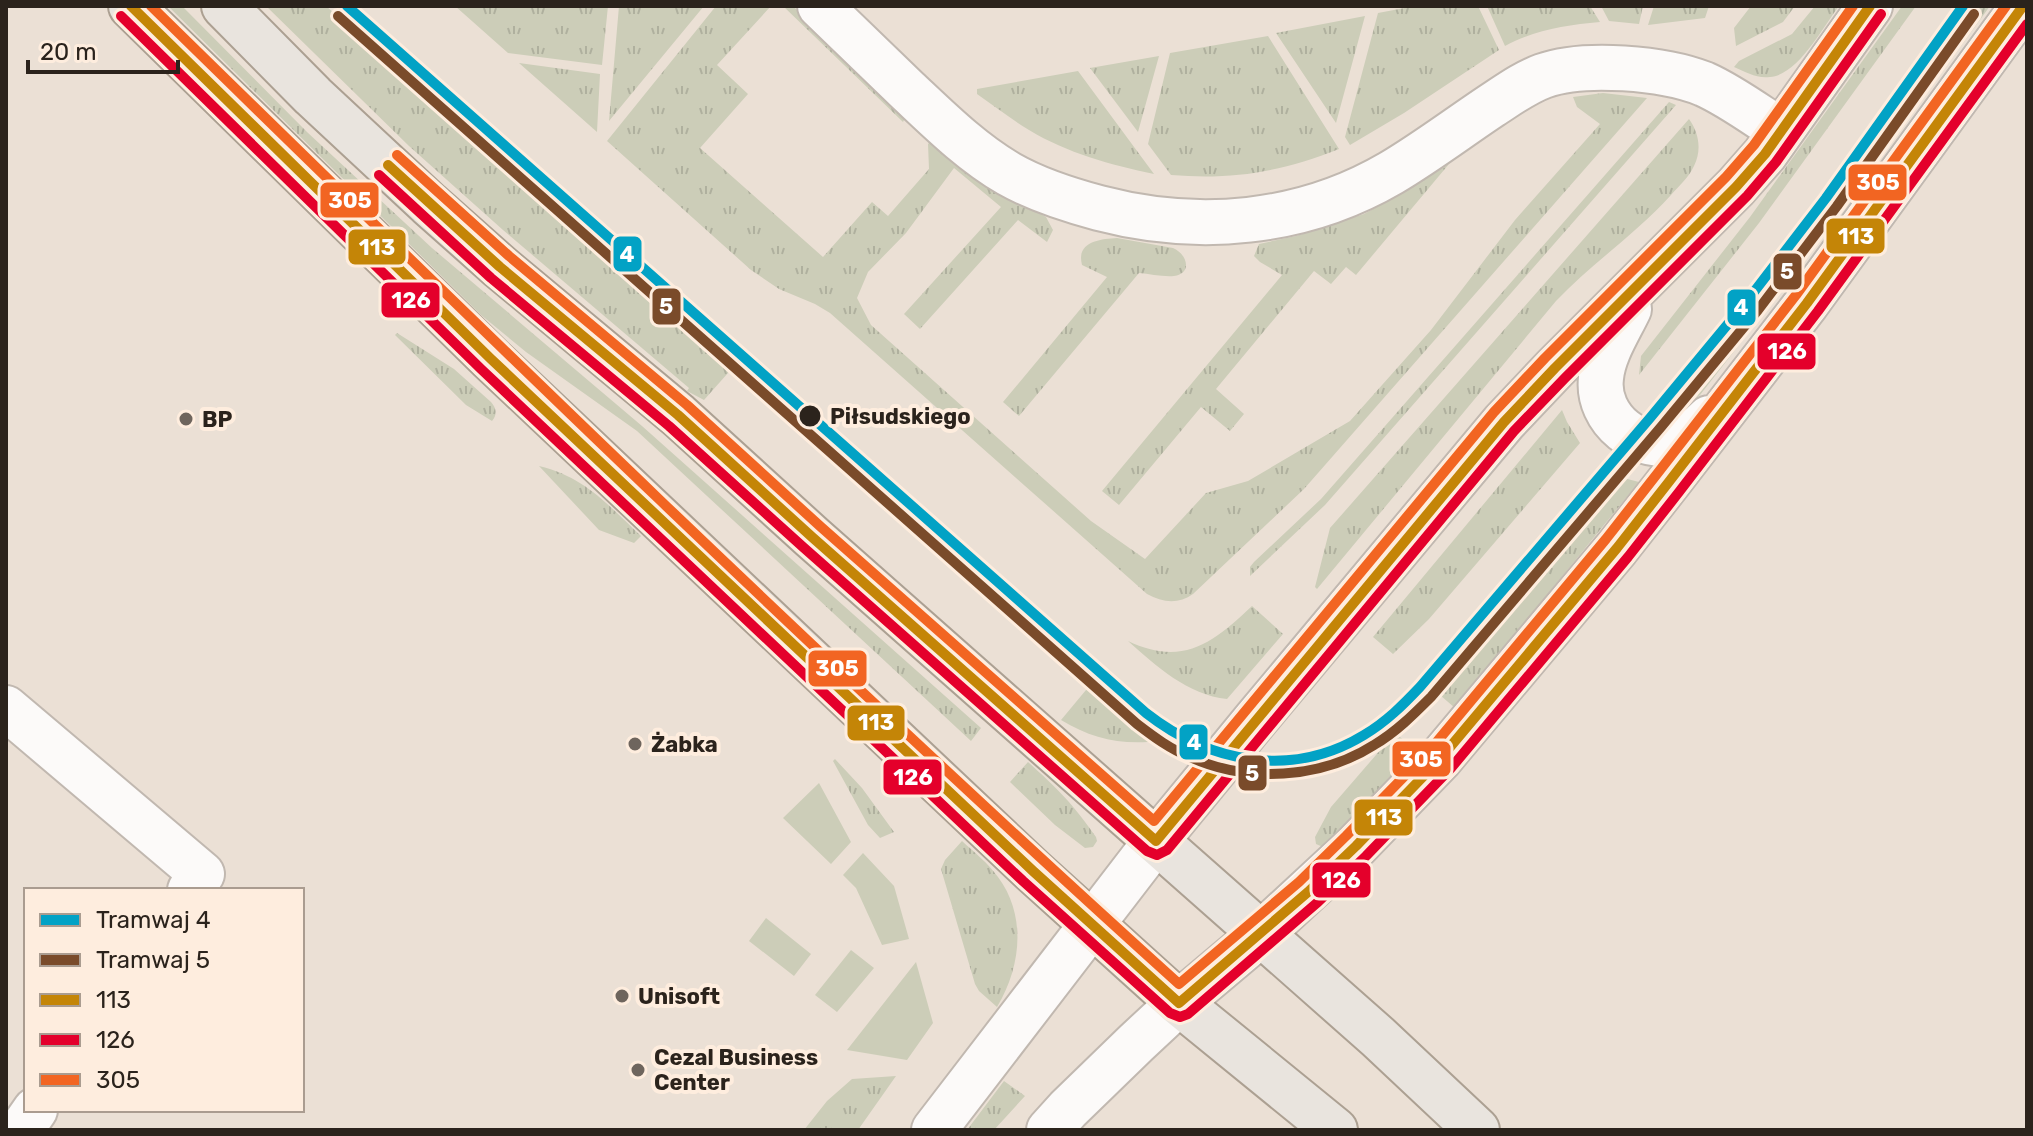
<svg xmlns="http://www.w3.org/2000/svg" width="2033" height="1136" font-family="Rubik,sans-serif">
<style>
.grass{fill:url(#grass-tufts)}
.garden{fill:#cccdb8}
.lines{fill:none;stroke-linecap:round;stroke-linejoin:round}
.minor-casing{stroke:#c1b8b0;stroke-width:48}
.major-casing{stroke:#aca092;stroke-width:48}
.minor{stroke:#fcfaf9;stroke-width:44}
.major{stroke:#e9e4de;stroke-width:44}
.bus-1-casing{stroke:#feedde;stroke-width:16}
.bus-2-casing{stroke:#feedde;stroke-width:16}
.bus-3-casing{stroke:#feedde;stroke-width:16}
.bus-1{stroke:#c48507;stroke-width:10}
.bus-2{stroke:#e4002b;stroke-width:10}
.bus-3{stroke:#f26522;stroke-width:10}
.tram-1-casing{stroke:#feedde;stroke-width:16}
.tram-2-casing{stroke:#feedde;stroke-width:16}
.tram-1{stroke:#02a2c5;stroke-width:10}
.tram-2{stroke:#7a4b2a;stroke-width:10}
.stop-dot{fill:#2b231c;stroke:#feedde;stroke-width:3}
.poi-dot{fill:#6e655d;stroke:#feedde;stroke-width:3}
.labels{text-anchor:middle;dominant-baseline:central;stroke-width:8;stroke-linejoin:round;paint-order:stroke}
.stop-label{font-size:22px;font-weight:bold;fill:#2b231c;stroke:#feedde;text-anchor:start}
.poi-label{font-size:22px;font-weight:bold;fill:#2b231c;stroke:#feedde;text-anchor:start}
.line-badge{stroke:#feedde;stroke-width:3}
.badge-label{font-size:22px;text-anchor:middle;font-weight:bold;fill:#fff}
</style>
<defs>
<pattern id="grass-tufts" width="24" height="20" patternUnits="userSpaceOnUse" patternTransform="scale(2)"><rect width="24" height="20" fill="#cccdb8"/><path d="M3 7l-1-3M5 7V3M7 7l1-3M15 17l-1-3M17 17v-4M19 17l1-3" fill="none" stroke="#afb09e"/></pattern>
</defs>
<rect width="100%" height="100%" fill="#ebe0d5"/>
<path class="grass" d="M 168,6 L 182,6 L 307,132 L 432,248 L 642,426 L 981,728 L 971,741 L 637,431 L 526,352 L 481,315 Z
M 266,6 L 326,6 L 726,361 L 728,358 L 736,364 L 704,400 L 687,391 L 689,388 L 503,230 L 409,146 Z
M 455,6 L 608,6 L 602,65 L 508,53 Z
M 619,6 L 704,6 L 609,121 Z
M 716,6 L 771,6 L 717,65 L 748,94 L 700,148 L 823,257 L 872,202 L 888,216 L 929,169 L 928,144 L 931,141 L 984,183 L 1046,217 L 1053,230 L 1047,242 L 1018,220 L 920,329 L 904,314 L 1001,207 L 954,168 L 906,233 L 868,272 L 857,298 L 871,325 L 1091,521 L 1145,559 L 1206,493 L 1248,481 L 1350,421 L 1431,330 L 1515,220 L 1600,124 L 1577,107 L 1573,97 L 1603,93 L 1647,98 L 1304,489 L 1193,594 C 1179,604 1163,603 1147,594 L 830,313 L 815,304 L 779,289 L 751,270 L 607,141 Z
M 783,6 L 793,6 L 905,118 L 903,122 Z
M 1415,6 L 1478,6 L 1499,50 L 1404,113 L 1350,145 L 1345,137 L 1378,13 Z
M 1487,6 L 1590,6 L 1600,22 C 1566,25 1535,30 1505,46 Z
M 1601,6 L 1643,6 L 1639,24 L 1609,21 Z
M 1654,6 L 1709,6 L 1705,18 L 1648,25 Z
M 1751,6 L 1795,6 L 1783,22 L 1736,46 L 1734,28 Z
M 1815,6 L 1839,6 C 1823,27 1798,75 1770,77 C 1757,79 1746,72 1734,67 L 1739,61 L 1792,34 Z
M 1902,6 L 1916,6 L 1759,223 L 1639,375 L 1641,356 L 1750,217 Z
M 1976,6 L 1990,6 L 1811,253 L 1700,395 L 1692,401 L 1676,406 L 1801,248 Z
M 1365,16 L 1336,123 L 1276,33 Z
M 1268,36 L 1339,149 C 1281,172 1233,180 1171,175 L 1148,144 L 1170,53 Z
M 1159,56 L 1138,132 L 1090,68 Z
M 519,63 L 600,74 L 597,132 Z
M 1078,71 L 1154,174 C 1111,165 1067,153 1029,130 C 1011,119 994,106 977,94 L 977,89 Z
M 1669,102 L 1676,105 L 1325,505 L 1250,576 L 1250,567 L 1254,562 L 1321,499 Z
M 1689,119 C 1699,133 1702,150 1694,166 C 1689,177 1679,186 1671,195 C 1636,234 1592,263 1556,301 L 1317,589 L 1315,587 L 1330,528 Z
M 1449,164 L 1356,275 L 1346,267 L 1331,284 L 1314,271 L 1216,389 L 1244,414 L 1230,431 L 1201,407 L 1119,505 L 1102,491 L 1282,275 L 1260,262 L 1254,256 L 1259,244 L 1296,236 L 1364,214 L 1408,190 Z
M 1117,238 L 1173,248 C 1187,254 1193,273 1174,276 C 1163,277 1150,274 1139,273 L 1019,416 L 1003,402 L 1107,277 L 1082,265 C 1076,242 1099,239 1117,238 Z
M 397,333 L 454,369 L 491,402 C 496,408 498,414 492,421 L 466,405 L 395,335 Z
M 1562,410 L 1567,422 L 1580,443 L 1429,619 L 1393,654 L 1373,637 Z
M 539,466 C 585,477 608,505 641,536 L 634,543 L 599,530 Z
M 1616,476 L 1639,482 L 1455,708 L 1433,689 Z
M 1252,606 L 1283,634 L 1227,699 C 1188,695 1156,666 1128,641 C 1183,667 1213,643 1252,606 Z
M 1091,684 L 1150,734 L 1151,739 L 1148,742 C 1115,744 1089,737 1061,720 Z
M 1395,733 L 1421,754 L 1323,847 L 1316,844 L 1315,837 L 1331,807 Z
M 835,759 L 862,788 L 894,832 L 880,838 L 868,825 L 833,761 Z
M 1028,762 C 1057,788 1074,805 1096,837 L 1097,841 L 1093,847 L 1085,848 L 1055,825 L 1010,782 Z
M 962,841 C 974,852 988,863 998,877 C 1027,916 1021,967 997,1007 L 979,991 L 975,984 L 941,869 L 945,860 Z
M 896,1076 L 858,1130 L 804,1130 L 827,1101 L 852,1079 Z
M 1004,1081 L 1025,1096 L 994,1130 L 967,1130 Z"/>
<path class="garden" d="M 819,783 L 851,842 L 831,864 L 783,818 Z
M 863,853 L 894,886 L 909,939 L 882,945 L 856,888 L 843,875 Z
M 766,918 L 811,954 L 794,976 L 749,941 Z
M 851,950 L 874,968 L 837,1012 L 815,995 Z
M 916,962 L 933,1023 L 907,1060 L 847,1050 Z"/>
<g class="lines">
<g class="minor-casing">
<path id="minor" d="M 820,6 C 849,34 878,62 907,90 C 939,120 971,152 1009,174 C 1037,190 1069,200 1099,208 C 1198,234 1302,225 1391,173 C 1425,153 1458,128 1491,106 C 1508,95 1524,83 1543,76 C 1584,61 1664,68 1704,84 C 1731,96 1756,115 1781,131
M 1629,309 C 1619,330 1603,354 1601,378 C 1596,419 1640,455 1679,440 C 1691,435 1700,427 1709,418
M 6,708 L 202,874 L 190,890
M 21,1130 L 35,1110
M 934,1130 L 1156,841 L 1256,719 L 1504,422 L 1555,368 L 1736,187 L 1765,154 L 1870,6
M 1049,1130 L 1068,1109 L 1136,1043 L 1179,1003 L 1261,934 L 1356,846 L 1440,759 L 1617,548 L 1668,483 L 1807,303 L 2023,6"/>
</g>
<g class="major-casing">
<path id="major" d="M 131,6 L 491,359 L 1033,871 L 1179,1003 L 1335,1130
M 224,6 L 313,96 L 429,204 L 500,267 L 678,415 L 812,537 L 1378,1037 L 1477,1130"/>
</g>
<use href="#minor" class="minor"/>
<use href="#major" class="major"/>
<g class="bus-1-casing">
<path id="bus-1" d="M 131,6 L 491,359 L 1033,871 L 1179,1003 L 1308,892 L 1356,846 L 1440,759 L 1617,548 L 1668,483 L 1807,303 L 2023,6
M 388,165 L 500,267 L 678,415 L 812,537 L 1156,841 L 1504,422 L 1555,368 L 1736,187 L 1765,154 L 1870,6"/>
</g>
<g class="bus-2-casing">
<path id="bus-2" d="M 121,16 L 481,369 L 1023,881 L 1170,1013 L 1180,1017 L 1188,1014 L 1318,902 L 1366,856 L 1451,768 L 1628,557 L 1679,492 L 1818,311 L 2027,24
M 379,175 L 491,278 L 669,426 L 803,547 L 1147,851 L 1157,855 L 1167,850 L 1514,431 L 1565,378 L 1747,196 L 1776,162 L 1881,14"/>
</g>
<g class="bus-3-casing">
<path id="bus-3" d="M 151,6 C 489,337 828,667 1179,984 L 1299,882 L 1346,836 L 1430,750 L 1606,539 L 1657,474 L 1796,295 L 2006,6
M 397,155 L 509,256 L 687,405 L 821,527 L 1154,821 L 1494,412 L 1545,358 L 1726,177 L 1754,145 L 1853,6"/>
</g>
<use href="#bus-1" class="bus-1"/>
<use href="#bus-2" class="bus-2"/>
<use href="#bus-3" class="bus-3"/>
<g class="tram-1-casing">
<path id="tram-1" d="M 347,6 L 1146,713 C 1210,763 1292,779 1364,735 C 1386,722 1403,705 1420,687 L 1650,418 L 1747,301 L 1826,198 L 1963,6"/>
</g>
<g class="tram-2-casing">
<path id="tram-2" d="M 338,16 L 1137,724 C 1154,737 1170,749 1190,757 C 1247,783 1321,779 1374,745 C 1396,732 1413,715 1431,697 L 1661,427 L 1758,310 L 1837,206 L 1974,14"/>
</g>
<use href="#tram-1" class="tram-1"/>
<use href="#tram-2" class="tram-2"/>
</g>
<circle class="stop-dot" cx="810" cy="416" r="12"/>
<g class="poi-dot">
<circle cx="186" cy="419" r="8"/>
<circle cx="635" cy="744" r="8"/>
<circle cx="622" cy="996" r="8"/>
<circle cx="638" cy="1070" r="8"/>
</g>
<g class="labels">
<g class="stop-label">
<text x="830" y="416">Piłsudskiego</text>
</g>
<g class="poi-label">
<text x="202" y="419">BP</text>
<text x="651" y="744">Żabka</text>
<text x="638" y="996">Unisoft</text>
<text x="654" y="1057">Cezal Business<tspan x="654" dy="25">Center</tspan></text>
</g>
</g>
<g class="line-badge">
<rect x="1847" y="163" width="61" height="39" rx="8" fill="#f26522"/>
<rect x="319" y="181" width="61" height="38" rx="8" fill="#f26522"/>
<rect x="1825" y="217" width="61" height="38" rx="8" fill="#c48507"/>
<rect x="347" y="228" width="60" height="38" rx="8" fill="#c48507"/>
<rect x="612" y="235" width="31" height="38" rx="8" fill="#02a2c5"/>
<rect x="1772" y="252" width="31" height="39" rx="8" fill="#7a4b2a"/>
<rect x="380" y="281" width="61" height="38" rx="8" fill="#e4002b"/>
<rect x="651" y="287" width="31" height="39" rx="8" fill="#7a4b2a"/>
<rect x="1726" y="288" width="31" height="39" rx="8" fill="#02a2c5"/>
<rect x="1756" y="332" width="61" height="39" rx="8" fill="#e4002b"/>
<rect x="807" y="649" width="61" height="39" rx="8" fill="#f26522"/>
<rect x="846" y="704" width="60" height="38" rx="8" fill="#c48507"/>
<rect x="1178" y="723" width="31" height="38" rx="8" fill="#02a2c5"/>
<rect x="1391" y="740" width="61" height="38" rx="8" fill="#f26522"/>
<rect x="1237" y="754" width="31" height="38" rx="8" fill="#7a4b2a"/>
<rect x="882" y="758" width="61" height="38" rx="8" fill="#e4002b"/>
<rect x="1353" y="798" width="61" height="39" rx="8" fill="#c48507"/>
<rect x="1311" y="861" width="61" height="38" rx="8" fill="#e4002b"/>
</g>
<g class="badge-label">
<text x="1878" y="190">305</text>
<text x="350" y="208">305</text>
<text x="1856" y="244">113</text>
<text x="377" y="255">113</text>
<text x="627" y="262">4</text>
<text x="1787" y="279">5</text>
<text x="411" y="308">126</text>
<text x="666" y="314">5</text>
<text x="1741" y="315">4</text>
<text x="1787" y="359">126</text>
<text x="837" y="676">305</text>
<text x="876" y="730">113</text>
<text x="1194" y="750">4</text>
<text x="1421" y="767">305</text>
<text x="1252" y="781">5</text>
<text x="913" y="785">126</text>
<text x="1384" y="825">113</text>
<text x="1341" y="888">126</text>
</g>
<rect width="2033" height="1136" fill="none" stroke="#2b231c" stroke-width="16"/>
<rect x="24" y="888" width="280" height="224" fill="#feedde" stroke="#aa9c90" stroke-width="2"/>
<rect x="40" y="914" width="40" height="12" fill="#02a2c5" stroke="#aa9c90" stroke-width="2"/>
<text x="96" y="928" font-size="24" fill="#2b231c">Tramwaj 4</text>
<rect x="40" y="954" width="40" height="12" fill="#7a4b2a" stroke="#aa9c90" stroke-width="2"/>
<text x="96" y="968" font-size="24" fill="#2b231c">Tramwaj 5</text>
<rect x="40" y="994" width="40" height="12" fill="#c48507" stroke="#aa9c90" stroke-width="2"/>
<text x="96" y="1008" font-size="24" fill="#2b231c">113</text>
<rect x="40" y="1034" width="40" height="12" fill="#e4002b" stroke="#aa9c90" stroke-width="2"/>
<text x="96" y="1048" font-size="24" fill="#2b231c">126</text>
<rect x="40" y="1074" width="40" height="12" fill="#f26522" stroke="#aa9c90" stroke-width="2"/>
<text x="96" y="1088" font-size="24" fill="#2b231c">305</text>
<path d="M28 60v12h150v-12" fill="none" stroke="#2b231c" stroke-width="4"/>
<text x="40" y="60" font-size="24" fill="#2b231c" stroke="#feedde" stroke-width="6" paint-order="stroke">20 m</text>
</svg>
